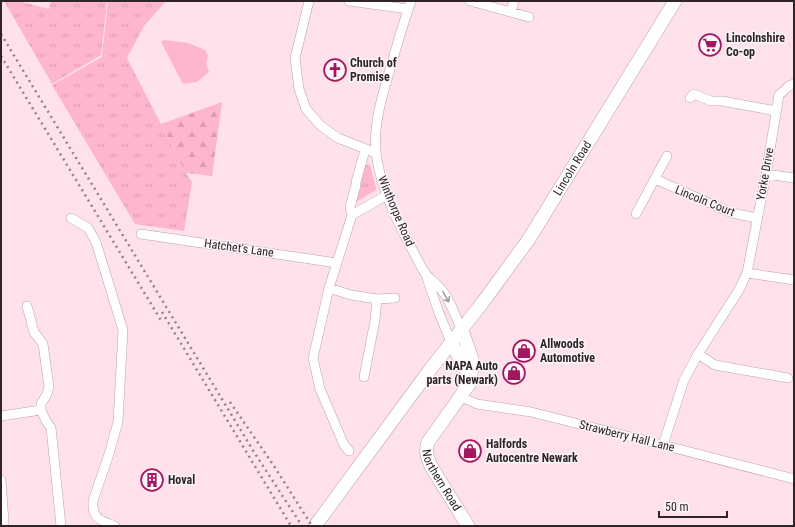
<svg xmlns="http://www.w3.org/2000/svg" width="795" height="527" font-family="'Roboto Condensed',sans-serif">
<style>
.grass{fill:url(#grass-tufts)}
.forest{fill:url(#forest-firs)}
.green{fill:#feb5d0}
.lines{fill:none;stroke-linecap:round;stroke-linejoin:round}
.street-casing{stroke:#bba0a9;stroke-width:10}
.secondary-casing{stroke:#bba0a9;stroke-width:14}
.street{stroke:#fff;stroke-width:9}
.secondary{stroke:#fff;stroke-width:13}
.rail{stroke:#958188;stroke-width:2.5;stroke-dasharray:2 4;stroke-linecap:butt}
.oneway{stroke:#a19c9e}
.labels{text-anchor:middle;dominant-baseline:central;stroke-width:3;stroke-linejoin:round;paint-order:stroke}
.poi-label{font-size:12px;font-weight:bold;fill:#2f2428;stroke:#fbf5f7;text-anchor:start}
.street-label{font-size:12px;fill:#2f2428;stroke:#fbf5f7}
</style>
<defs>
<pattern id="grass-tufts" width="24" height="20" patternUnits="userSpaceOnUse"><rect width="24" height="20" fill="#feb5d0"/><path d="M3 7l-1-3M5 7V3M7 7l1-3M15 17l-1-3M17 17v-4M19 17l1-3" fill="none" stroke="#da9cb3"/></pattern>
<pattern id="forest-firs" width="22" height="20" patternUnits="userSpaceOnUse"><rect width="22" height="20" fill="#feb5d0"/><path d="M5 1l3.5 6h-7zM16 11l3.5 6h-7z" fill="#da9cb3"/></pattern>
</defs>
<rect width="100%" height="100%" fill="#fee1eb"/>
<path class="grass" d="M 4,1 L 19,1 L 49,9 L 51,1 L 107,1 L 101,55 L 52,84 Z
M 108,1 L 166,1 L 144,26 L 127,58 L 186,173 L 192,182 L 184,231 L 135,224 L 52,85 L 102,57 Z
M 365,165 L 370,165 L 376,188 L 376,190 L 356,202 Z"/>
<path class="forest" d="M 222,102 L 212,176 L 186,173 L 161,124 Z"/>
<path class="green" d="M 164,40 L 188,43 L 205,50 L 208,56 L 206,63 L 209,72 L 197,82 L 183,84 L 161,42 Z"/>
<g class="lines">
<g class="street-casing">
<path id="street" d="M 309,1 L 295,58 L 299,89 L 306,109 L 321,126 L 338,138 L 376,153
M 349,1 L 408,9
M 411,1 C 404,21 398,42 392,62 C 384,91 373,121 376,152 C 380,191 404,235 423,270 C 429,281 433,279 439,287 C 450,298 455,316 462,330
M 470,1 L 529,17
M 511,12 L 514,1
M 690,98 L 694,94 L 711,101 L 722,101 L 776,111
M 766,174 L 794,178
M 655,179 L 732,213 L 757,218
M 356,182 L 365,150
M 636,214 L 667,156
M 352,215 L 387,195
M 71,218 L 88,228 L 96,242 L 123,330 L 118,422 L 109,454 L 93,501 C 92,519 100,520 115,526
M 141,234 L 337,263
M 747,273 L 794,280
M 427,278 L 439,313 L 451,342
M 329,288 L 351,295 L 377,299 L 375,320 L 364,377
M 377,299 L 395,298
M 27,306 L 34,332 L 43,344 L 49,387 L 47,394 L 41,404 L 41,410 L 46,421 L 51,428 L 61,526
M 698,354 L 715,365 L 788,378
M 461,397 L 477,404 L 531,412 L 663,445 L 794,479
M 1,416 L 41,410
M 663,445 L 684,380 L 698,354 L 739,290 L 747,273 L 766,174 L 779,95 L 789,86 L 794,84
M 349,451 L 344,445 L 320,389 L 313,358 L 329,288 L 352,215 L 350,207 L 356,185
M 1,480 L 4,522"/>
</g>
<g class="secondary-casing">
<g id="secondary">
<path id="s1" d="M 462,330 L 472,359 L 472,365 L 470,383 L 428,442 C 425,451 427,457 431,466 L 468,526"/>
<path d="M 451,342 L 467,372 L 471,373"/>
<path id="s2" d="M 315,526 L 429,371 L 483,302 L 529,239 L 675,1"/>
</g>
</g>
<use href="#street" class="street"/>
<use href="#secondary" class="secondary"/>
<path class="rail" d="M 1,34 L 254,452 L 302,526
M 1,56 L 162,322
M 162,312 L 291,526
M 230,402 L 274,466 L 312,526"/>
</g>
<defs><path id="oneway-shaft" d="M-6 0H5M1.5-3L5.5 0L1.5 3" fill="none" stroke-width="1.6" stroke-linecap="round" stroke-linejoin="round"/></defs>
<use class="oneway" href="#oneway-shaft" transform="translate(446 297) rotate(60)"/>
<defs>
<g id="supermarket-ring" transform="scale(1.15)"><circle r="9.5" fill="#fbf5f7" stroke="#a21760" stroke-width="1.5"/><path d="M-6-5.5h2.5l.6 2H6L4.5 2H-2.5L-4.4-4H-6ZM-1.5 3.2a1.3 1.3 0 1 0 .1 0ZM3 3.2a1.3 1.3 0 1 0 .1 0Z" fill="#a21760"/></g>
<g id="church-ring" transform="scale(1.15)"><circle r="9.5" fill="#fbf5f7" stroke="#a21760" stroke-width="1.5"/><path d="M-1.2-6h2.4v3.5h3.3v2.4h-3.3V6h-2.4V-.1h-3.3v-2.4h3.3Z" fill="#a21760"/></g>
<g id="shop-ring" transform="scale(1.15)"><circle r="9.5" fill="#fbf5f7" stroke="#a21760" stroke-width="1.5"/><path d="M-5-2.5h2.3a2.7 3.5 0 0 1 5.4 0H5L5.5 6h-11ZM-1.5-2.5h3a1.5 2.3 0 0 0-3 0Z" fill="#a21760"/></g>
<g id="building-ring" transform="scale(1.15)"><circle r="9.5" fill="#fbf5f7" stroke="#a21760" stroke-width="1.5"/><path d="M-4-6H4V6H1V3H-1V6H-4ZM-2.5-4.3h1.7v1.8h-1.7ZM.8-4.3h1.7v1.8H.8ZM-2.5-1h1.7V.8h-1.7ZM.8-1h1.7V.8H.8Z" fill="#a21760"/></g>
</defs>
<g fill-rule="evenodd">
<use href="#supermarket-ring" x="710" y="45"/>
<use href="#church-ring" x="335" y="70"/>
<use href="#shop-ring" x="524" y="351"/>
<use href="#shop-ring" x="514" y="373"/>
<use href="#shop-ring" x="470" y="451"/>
<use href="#building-ring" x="152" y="480"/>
</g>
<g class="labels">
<g class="poi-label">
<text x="726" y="38">Lincolnshire<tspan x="726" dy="14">Co-op</tspan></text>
<text x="350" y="63">Church of<tspan x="350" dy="14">Promise</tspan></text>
<text x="540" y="344">Allwoods<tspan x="540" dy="14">Automotive</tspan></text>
<text x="498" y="366" text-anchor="end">NAPA Auto<tspan x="498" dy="14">parts (Newark)</tspan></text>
<text x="486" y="444">Halfords<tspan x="486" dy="14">Autocentre Newark</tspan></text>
<text x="168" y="480">Hoval</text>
</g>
<g class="street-label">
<text stroke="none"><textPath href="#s2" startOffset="441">Lincoln Road</textPath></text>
<text transform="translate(765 174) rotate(-80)">Yorke Drive</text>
<text transform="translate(705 201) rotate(22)">Lincoln Court</text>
<text transform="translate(396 211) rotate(67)">Winthorpe Road</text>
<text transform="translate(239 248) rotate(8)">Hatchet's Lane</text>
<text transform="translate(627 436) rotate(14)">Strawberry Hall Lane</text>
<text stroke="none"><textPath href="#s1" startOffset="169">Northern Road</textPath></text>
</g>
</g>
<rect width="795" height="527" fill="none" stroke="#2f2428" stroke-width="4"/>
<path d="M659 511v6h68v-6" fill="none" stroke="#2f2428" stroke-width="2"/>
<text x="665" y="511" font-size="12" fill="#2f2428" stroke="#fbf5f7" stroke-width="3" paint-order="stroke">50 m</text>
</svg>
